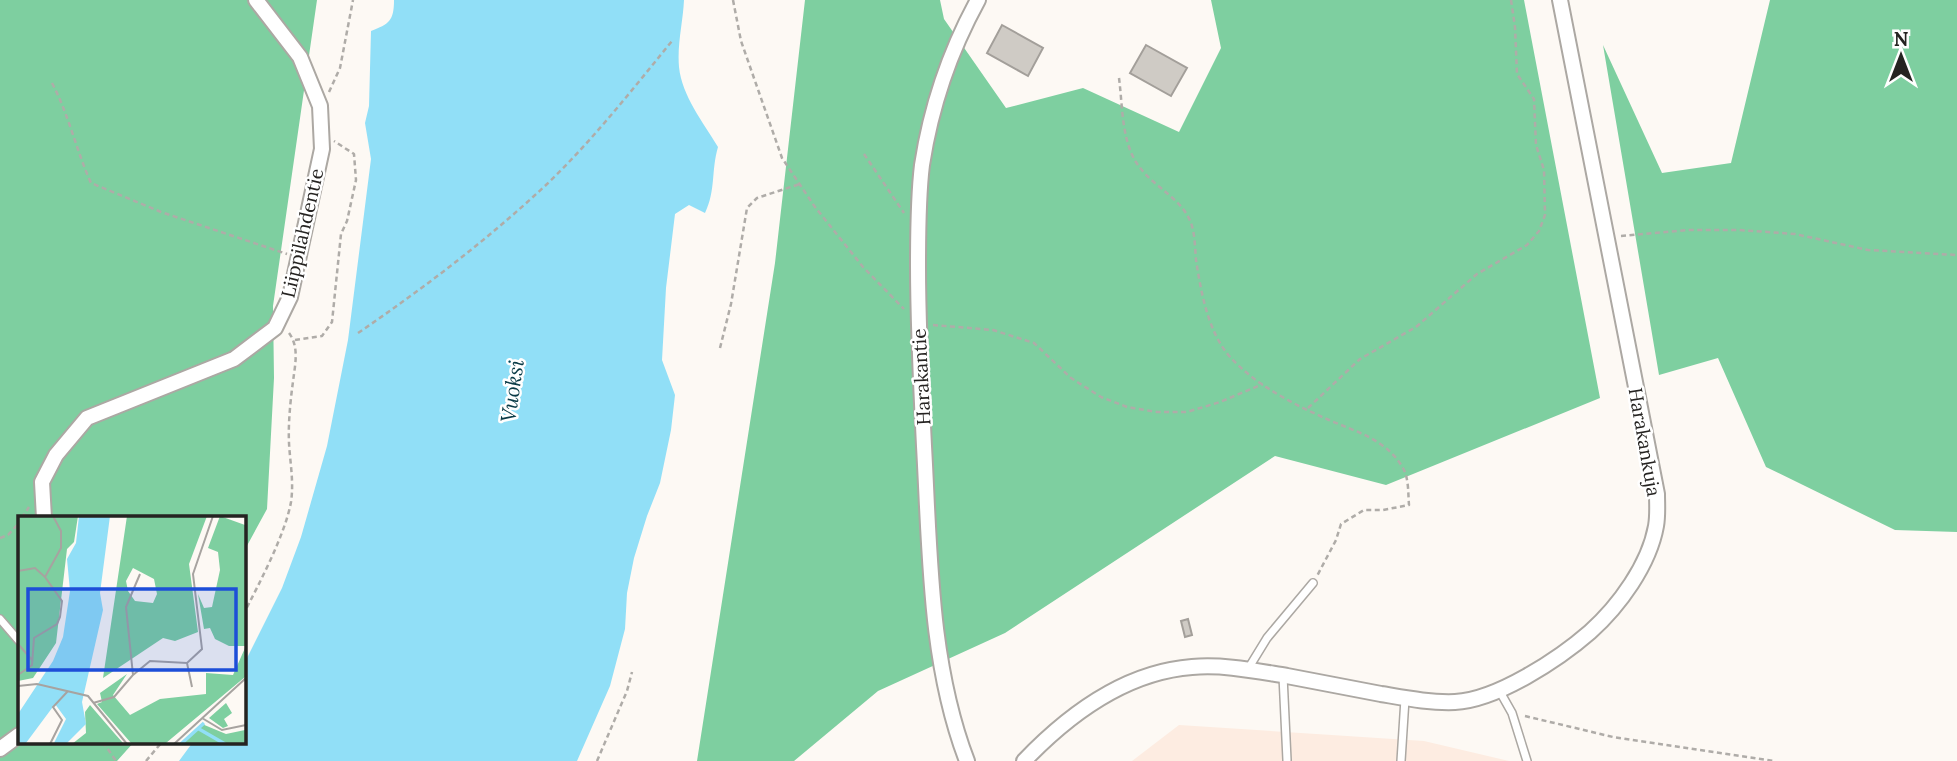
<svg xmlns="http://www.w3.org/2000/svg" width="1957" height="761" font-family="Lora,serif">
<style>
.industrial{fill:#fdece1}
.forest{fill:#7ecfa0}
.water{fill:#91dff7}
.building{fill:#cfcbc5;stroke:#a39f9a;stroke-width:2}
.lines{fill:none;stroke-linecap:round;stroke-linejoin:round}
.service-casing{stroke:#aca8a3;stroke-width:10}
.minor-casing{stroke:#aca8a3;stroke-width:18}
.path{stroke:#afaca8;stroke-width:2.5;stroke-dasharray:5 3.5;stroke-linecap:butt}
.service{stroke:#fff;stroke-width:7}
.minor{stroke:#fff;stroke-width:14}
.labels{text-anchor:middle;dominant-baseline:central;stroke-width:5;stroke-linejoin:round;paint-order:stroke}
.street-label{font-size:19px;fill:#252321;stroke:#fff}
.water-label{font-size:21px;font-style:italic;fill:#0a3b47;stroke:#fff}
.inset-river{fill:none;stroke:#91dff7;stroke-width:3.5}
.inset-road{fill:none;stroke:#a7a3a0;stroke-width:2}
.view{fill:#1d4ed8;fill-opacity:0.15;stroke:#1d4ed8;stroke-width:3.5}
.inset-edge{fill:none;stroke:#252321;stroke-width:3.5}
</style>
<rect width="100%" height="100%" fill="#fdf9f4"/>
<path class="industrial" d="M 1179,725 L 1424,741 L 1509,761 L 1132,761 Z"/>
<path class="forest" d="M 0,0 L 317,0 L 273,306 L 274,378 L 267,509 L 243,553 L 243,518 L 19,518 L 19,742 L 134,742 L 117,761 L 0,761 Z
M 805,0 L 940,0 L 944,19 L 1006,108 L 1083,88 L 1179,132 L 1221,48 L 1211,0 L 1524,0 L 1600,398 L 1386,485 L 1275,456 L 1005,633 L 878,691 L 794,761 L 697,761 L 775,263 Z
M 1770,0 L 1957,0 L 1957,532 L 1895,530 L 1766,467 L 1718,358 L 1659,375 L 1603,45 L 1662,173 L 1731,163 Z"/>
<path class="water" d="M 394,0 L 684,0 C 683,22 677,44 679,67 C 682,96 703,122 718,147 C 711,171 716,190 705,213 L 689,205 L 675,214 L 666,288 L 662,360 L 675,395 L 671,430 L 660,483 L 647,516 L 634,558 L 627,593 L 625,629 L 610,686 L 577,761 L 179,761 L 193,742 L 243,742 L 243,666 L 282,588 L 301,537 L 327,446 L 348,340 L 371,159 L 365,123 L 369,106 L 371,31 C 389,24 394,21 394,0 Z"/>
<path class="building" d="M 1002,25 L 1043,48 L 1028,76 L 987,53 Z
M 1146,45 L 1187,68 L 1171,96 L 1130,73 Z
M 1188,619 L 1192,635 L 1185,637 L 1181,621 Z"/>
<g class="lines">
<g class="service-casing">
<path id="service" d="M 0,619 L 19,641
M 1248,669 L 1267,638 L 1313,583
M 1283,676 L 1287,760
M 1499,690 L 1512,713 L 1527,761
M 1401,761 L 1405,699"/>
</g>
<g class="minor-casing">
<path id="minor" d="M 44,518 L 42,482 L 56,455 L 87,418 L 234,359 L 275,328 L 290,297 L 322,149 L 320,106 L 300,57 L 256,0
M 0,749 L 19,735
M 967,761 C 929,662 930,551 924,446 C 921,386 918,326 918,266 C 918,233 918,198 922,165 C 931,107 950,51 978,0
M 1024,761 C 1069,714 1125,672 1192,667 C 1223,664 1256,671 1287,676 C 1318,682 1350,688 1381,694 C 1405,698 1430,703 1455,702 C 1497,700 1559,659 1590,632 C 1619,606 1649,565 1656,526 C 1658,515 1657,504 1657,494 L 1560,0"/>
</g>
<path class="path" d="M 733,0 L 741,41 L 782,158 L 815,207 L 863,267 L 904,309
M 1119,78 C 1123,108 1121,145 1141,169 C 1157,189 1182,199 1191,223 C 1195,234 1195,248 1196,260 C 1201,292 1208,333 1231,358 C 1257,386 1295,405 1329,420 C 1357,432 1387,440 1403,468 C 1409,479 1408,493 1409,505 L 1383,510 L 1364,510 L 1341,524 L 1336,540 L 1317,576
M 52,83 C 69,115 76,150 91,183 L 161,212 L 287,254
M 329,92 L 340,68 L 353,0
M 864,154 L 904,213
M 1621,236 L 1689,230 L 1739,230 L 1795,234 L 1868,250 L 1957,255
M 933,325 L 993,330 L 1034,343 L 1071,378 L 1101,397 L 1127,407 L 1157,412 L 1187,412 L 1220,402 L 1263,384
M 358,333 C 424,288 487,240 546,185 C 592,141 632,90 672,41
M 295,340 L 322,336 L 332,322 L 341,234 L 347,221 L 356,180 L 354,154 L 334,141
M 720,348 L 731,304 L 747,208 L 757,198 L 800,184
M 1308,408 L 1360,359 L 1416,327 L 1477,274 L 1527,245 L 1539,231 L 1545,215 L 1544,170 L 1536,145 L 1534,99 L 1517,74 L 1515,27 L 1511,0
M 22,518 L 29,507
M 0,538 L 8,535 L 19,523
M 243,615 C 259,584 285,535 291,502 C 294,482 290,462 289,443 C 288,420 291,396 294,374 C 296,360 298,345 289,333
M 1525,716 L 1613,737 L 1774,761
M 103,742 L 116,761
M 146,761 L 162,742
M 597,761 L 627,691 L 632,672"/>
<use href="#service" class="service"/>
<use href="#minor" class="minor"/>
</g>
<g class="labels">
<g class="street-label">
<text transform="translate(302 233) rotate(-77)">Liippilahdentie</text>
<text transform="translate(921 377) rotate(-93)">Harakantie</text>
<text transform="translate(1645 442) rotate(80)">Harakankuja</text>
</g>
<g class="water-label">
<text transform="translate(512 391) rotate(-82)">Vuoksi</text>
</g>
</g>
<g transform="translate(18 516)">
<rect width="228" height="228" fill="#fdf9f4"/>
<path d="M 0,0 L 60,0 L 56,26 L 49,33 L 38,127 L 15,162 L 0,165 ZM 109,0 L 189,0 L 171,48 L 180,116 L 157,125 L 145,122 L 85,162 ZM 115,52 L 136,63 L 139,78 L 135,87 L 117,85 L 110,75 L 108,65 ZM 202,0 L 227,9 L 227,130 L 211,130 L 197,123 L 192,112 L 186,113 L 180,78 L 186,92 L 194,91 L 202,54 L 200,36 L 190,32 ZM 227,132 L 227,161 L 148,227 L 113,227 L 79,188 L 84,186 L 82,177 L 109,158 L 95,179 L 112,199 L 142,183 L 188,178 L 188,157 L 215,159 ZM 208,187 L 214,197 L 206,203 L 210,210 L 205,212 L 191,202 ZM 72,189 L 97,218 L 105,227 L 54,228 L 68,217 L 67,196 ZM 184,208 L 208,218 L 227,214 L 227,227 L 163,227 Z" fill="#7ecfa0" fill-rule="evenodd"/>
<path d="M 61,0 L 92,0 L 82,77 L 85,94 L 64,186 L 68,208 L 49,227 L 36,227 L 48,203 L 37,188 L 8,227 L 0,227 L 0,198 L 35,145 L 45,121 L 52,75 L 49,43 L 58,27 Z" fill="#91dff7"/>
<path class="inset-river" d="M 181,213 L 207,228M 163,228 L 186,207"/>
<path class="inset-road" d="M 0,55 L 17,52 L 27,61M 0,128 L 15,145M 169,147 L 174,171M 0,159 L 14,149 L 16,122 L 39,108 L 42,101 L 44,85 L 27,61 L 43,32 L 43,15 L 35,0M 115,159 L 132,145 L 169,147 L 184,133 L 175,58 L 195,0M 0,170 L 19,168 L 70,180 L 109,228M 75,187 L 96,181 L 115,159 L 108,91 L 122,58M 184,202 L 204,214 L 228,209M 32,228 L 44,204 L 35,191 L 50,175M 156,228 L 228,162"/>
<path class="view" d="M 10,73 L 218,73 L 218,154 L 10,154 Z"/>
<rect width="228" height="228" class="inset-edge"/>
</g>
<g transform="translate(1901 56)" stroke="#ffffff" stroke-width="5" paint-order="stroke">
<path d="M0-5L12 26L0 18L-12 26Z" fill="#252321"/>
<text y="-10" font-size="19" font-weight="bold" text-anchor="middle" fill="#252321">N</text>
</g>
</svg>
